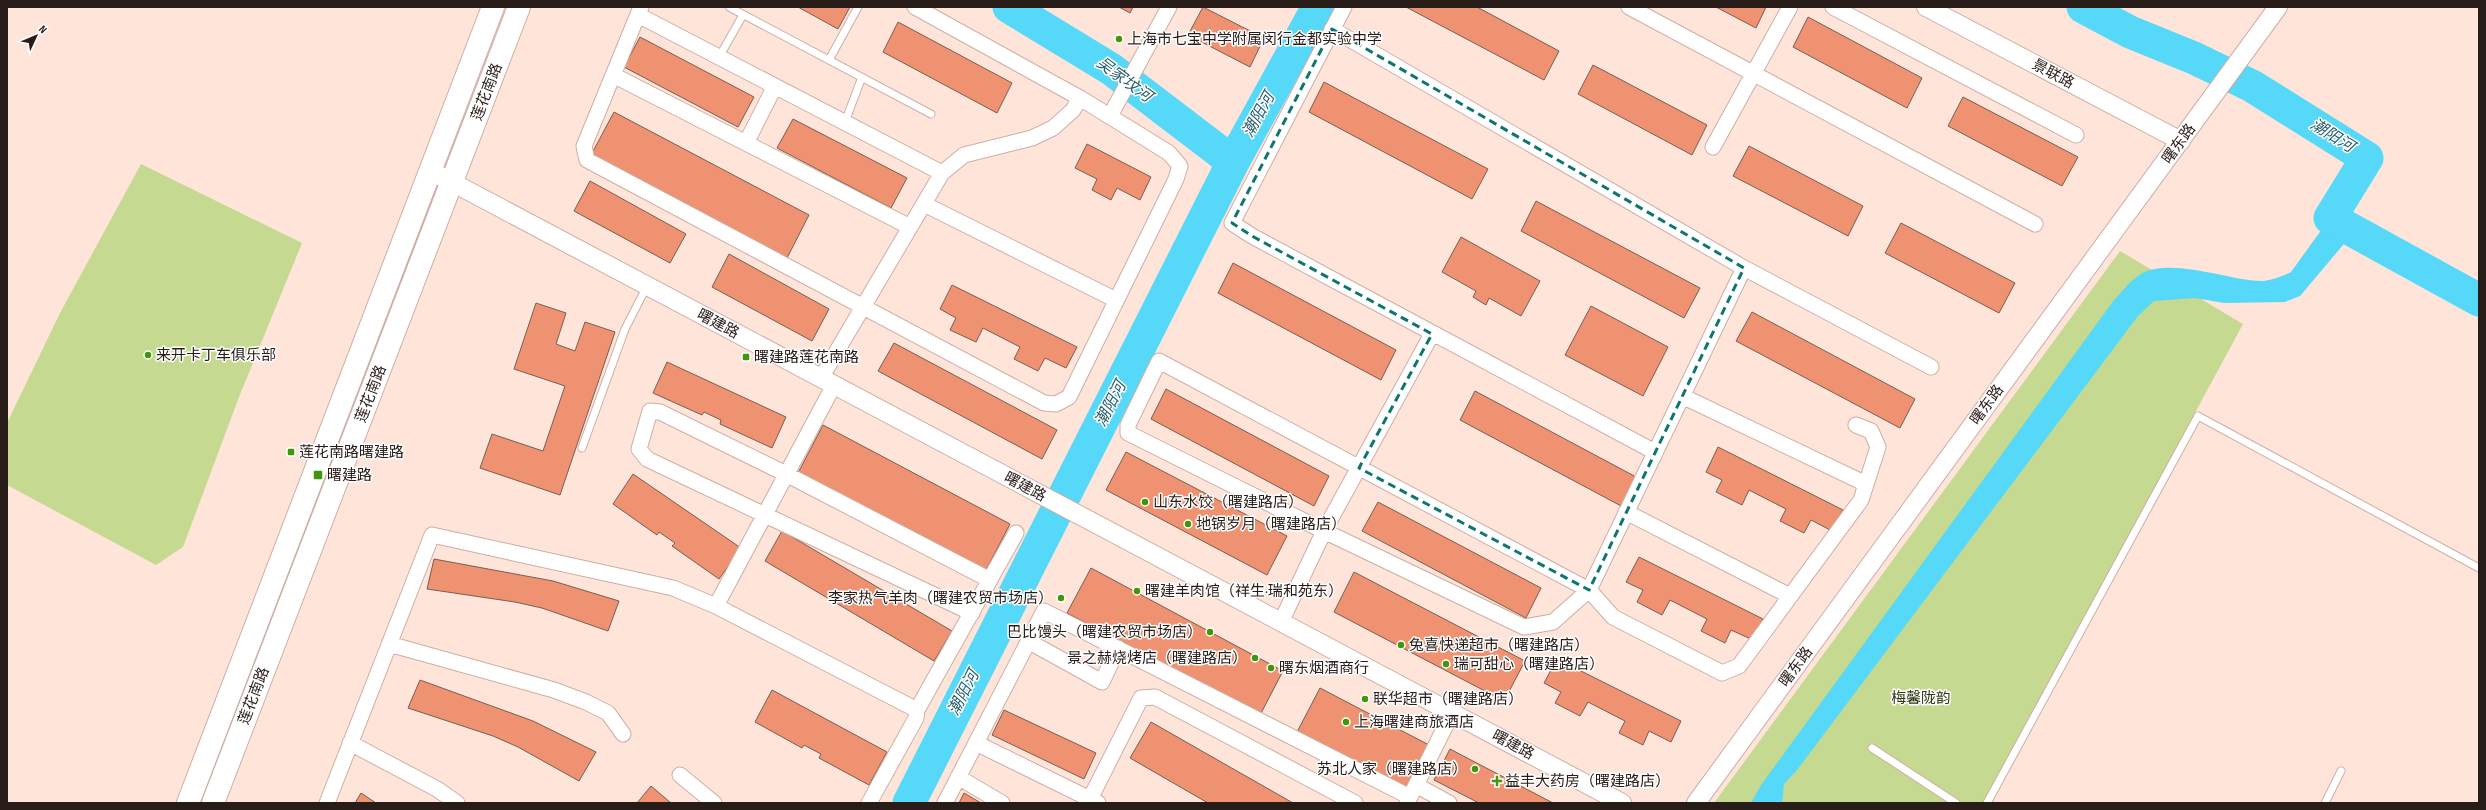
<svg xmlns="http://www.w3.org/2000/svg" width="2486" height="810" font-family="'Sofia Sans Condensed','Noto Sans SC',sans-serif">
<style>
.green{fill:#c5d991}
.water{fill:#56d8f9}
.lines{fill:none;stroke-linecap:round;stroke-linejoin:round}
.river{stroke:#56d8f9;stroke-width:33}
.building{fill:#ee9271;stroke:#7a5d53}
.service-casing{stroke:#ceaea3;stroke-width:9}
.minor-casing{stroke:#ceaea3;stroke-width:17}
.tertiary-casing{stroke:#ceaea3;stroke-width:20}
.primary-casing{stroke:#ceaea3;stroke-width:24}
.service{stroke:#fff;stroke-width:7}
.minor{stroke:#fff;stroke-width:15}
.tertiary{stroke:#fff;stroke-width:18}
.primary{stroke:#fff;stroke-width:22}
.marked{fill:none;stroke:#0f766e;stroke-width:3;stroke-dasharray:8 5;stroke-linejoin:round}
.poi-dot{fill:#40970c;stroke:#fff;stroke-width:1.5}
.labels{text-anchor:middle;dominant-baseline:central;stroke-width:3;stroke-linejoin:round;paint-order:stroke}
.poi-label{font-size:15px;fill:#281c18;stroke:#fff;text-anchor:start}
.street-label{font-size:15px;fill:#281c18;stroke:#fff}
.park-label{font-size:15px;fill:#2e3710;stroke:#fff}
.water-label{font-size:16px;font-style:italic;fill:#275c6a;stroke:#fff}
</style>
<rect width="100%" height="100%" fill="#ffe4da"/>
<path class="green" d="M 141,164 L 302,243 L 239,397 L 183,547 L 156,565 L 7,485 L 7,423 L 60,313 Z
M 2120,251 L 2243,324 L 1984,803 L 1714,803 Z"/>
<path class="water" d="M 2330,218 L 2354,232 L 2300,296 L 2285,302 L 2224,303 L 2195,298 L 2154,301 L 2138,316 L 1797,770 L 1784,784 L 1782,803 L 1751,803 L 1761,785 L 2114,300 C 2122,292 2129,282 2138,276 C 2166,255 2229,281 2262,281 C 2272,280 2283,276 2291,272 Z"/>
<g class="lines">
<path class="river" d="M 1009,7 L 1111,69 L 1233,162
M 2083,7 L 2130,32 L 2194,58 L 2252,86 L 2367,158 L 2330,218 L 2479,300
M 909,803 L 1233,162 L 1318,7"/>
</g>
<path class="building" d="M 798,7 L 850,7 L 838,29 Z
M 1119,7 L 1133,7 L 1130,13 Z
M 1203,7 L 1264,38 L 1250,67 L 1188,35 Z
M 1406,7 L 1477,7 L 1559,51 L 1544,80 Z
M 1716,7 L 1766,7 L 1756,28 Z
M 1808,17 L 1922,78 L 1907,108 L 1793,47 Z
M 898,22 L 1012,83 L 997,113 L 883,52 Z
M 640,37 L 754,97 L 738,127 L 624,67 Z
M 1593,65 L 1707,125 L 1692,155 L 1578,94 Z
M 1324,82 L 1488,169 L 1472,199 L 1309,112 Z
M 1963,97 L 2078,157 L 2062,186 L 1948,126 Z
M 614,112 L 809,215 L 786,260 L 590,157 Z
M 793,119 L 907,178 L 891,208 L 777,148 Z
M 1087,144 L 1151,177 L 1140,200 L 1117,188 L 1111,200 L 1092,190 L 1097,179 L 1075,168 Z
M 1749,146 L 1863,206 L 1848,236 L 1733,176 Z
M 590,181 L 686,234 L 670,263 L 574,211 Z
M 1536,201 L 1700,288 L 1684,318 L 1521,231 Z
M 1901,223 L 2015,283 L 1999,313 L 1885,253 Z
M 1461,237 L 1540,281 L 1521,316 L 1489,298 L 1486,305 L 1473,297 L 1476,291 L 1442,272 Z
M 729,254 L 829,309 L 812,341 L 712,287 Z
M 1233,263 L 1396,350 L 1381,380 L 1218,293 Z
M 952,285 L 1077,347 L 1066,368 L 1045,358 L 1038,371 L 1014,359 L 1020,347 L 983,328 L 976,342 L 950,330 L 956,318 L 940,309 Z
M 536,303 L 566,313 L 556,344 L 575,351 L 585,322 L 615,332 L 560,495 L 480,468 L 492,434 L 543,451 L 565,386 L 514,369 Z
M 1591,306 L 1668,347 L 1643,396 L 1565,355 Z
M 1752,312 L 1915,399 L 1900,428 L 1736,341 Z
M 894,343 L 1057,430 L 1042,459 L 878,371 Z
M 667,362 L 786,417 L 772,448 L 720,424 L 721,420 L 704,412 L 702,415 L 653,393 Z
M 1166,389 L 1329,476 L 1314,506 L 1151,419 Z
M 1475,391 L 1638,478 L 1623,507 L 1460,420 Z
M 823,425 L 1010,524 L 985,572 L 798,473 Z
M 1718,447 L 1843,510 L 1832,531 L 1811,520 L 1804,533 L 1780,521 L 1786,509 L 1749,490 L 1742,505 L 1716,492 L 1722,480 L 1706,472 Z
M 1126,452 L 1287,536 L 1267,575 L 1106,490 Z
M 633,474 L 741,548 L 719,579 L 672,546 L 675,543 L 659,532 L 657,535 L 613,504 Z
M 1378,502 L 1541,588 L 1526,618 L 1362,531 Z
M 782,531 L 952,631 L 934,661 L 765,561 Z
M 1639,557 L 1763,619 L 1753,640 L 1731,630 L 1725,643 L 1701,631 L 1707,619 L 1670,600 L 1662,615 L 1637,602 L 1643,590 L 1626,582 Z
M 434,559 L 553,581 L 619,601 L 608,631 L 542,608 L 515,602 L 427,589 Z
M 1091,568 L 1283,671 L 1259,717 L 1067,613 Z
M 1354,572 L 1525,661 L 1504,701 L 1334,612 Z
M 1557,659 L 1681,721 L 1671,742 L 1649,731 L 1643,745 L 1619,733 L 1625,721 L 1588,702 L 1580,716 L 1555,703 L 1561,692 L 1544,683 Z
M 420,680 L 533,721 L 596,752 L 579,781 L 518,747 L 493,736 L 408,708 Z
M 1320,688 L 1429,745 L 1406,791 L 1296,734 Z
M 772,690 L 887,752 L 869,785 L 819,758 L 821,754 L 804,745 L 802,748 L 755,722 Z
M 1004,710 L 1096,753 L 1084,779 L 992,735 Z
M 1151,722 L 1293,803 L 1208,803 L 1130,758 Z
M 1450,749 L 1553,803 L 1479,803 L 1434,780 Z
M 651,786 L 671,803 L 637,803 Z
M 361,793 L 376,803 L 355,803 Z
M 964,793 L 981,803 L 959,803 Z"/>
<g class="lines">
<g class="service-casing">
<path id="service" d="M 729,7 L 931,114
M 719,57 L 743,15
M 829,60 L 858,7
M 845,122 L 862,77
M 582,448 L 625,329 L 647,286
M 1872,748 L 1956,803
M 1987,803 L 2198,416 L 2479,568
M 2325,803 L 2341,771"/>
</g>
<g class="minor-casing">
<path id="minor" d="M 641,7 L 584,146 L 587,160 L 1044,403 L 1056,404 L 1069,397 L 1176,179 L 1180,166 L 1169,153 L 1080,98 L 915,7
M 1344,7 L 1232,223 L 1252,236 L 1358,293 L 1655,452
M 1629,7 L 2035,224
M 1833,7 L 2076,135
M 638,15 L 942,173
M 1332,29 L 1744,268 L 1931,367
M 613,75 L 910,227
M 1110,116 L 1169,7
M 746,143 L 775,86
M 1713,147 L 1790,7
M 924,204 L 1116,300
M 1744,268 L 1589,590 L 1553,622 L 1524,627 L 1324,531 L 1128,433 L 1128,425 L 1159,361 L 1589,590 L 1613,617 L 1722,673 L 1739,666 L 1861,500 L 1878,447 L 1871,431 L 1856,425
M 821,378 L 942,173 L 964,155 L 1032,138 L 1053,128 L 1073,110 L 1080,98
M 1682,396 L 1866,484
M 1626,512 L 1790,596
M 716,606 L 834,385
M 972,613 L 647,459 L 639,449 L 650,411 L 660,412 L 786,474 L 990,580
M 1281,622 L 1324,531 L 1432,334
M 1028,641 L 1102,682 L 1118,648
M 389,644 L 554,690 L 586,702 L 608,713 L 623,734
M 917,710 L 1016,533
M 350,743 L 437,789 L 457,803
M 976,743 L 1098,803
M 680,775 L 714,803
M 958,777 L 1002,803
M 1416,785 L 1449,803
M 1090,799 L 1141,698 L 1155,697 L 1355,803
M 327,803 L 432,535 L 673,588 L 716,606 L 917,710 L 916,718 L 869,803
M 945,803 L 1044,611 L 1410,797
M 1407,803 L 1452,713"/>
</g>
<g class="tertiary-casing">
<path id="tertiary" d="M 1926,7 L 2181,141
M 429,170 L 1622,803
M 1696,803 L 2278,7"/>
</g>
<g class="primary-casing">
<path id="primary" d="M 188,803 L 493,7
M 213,803 L 519,7"/>
</g>
<use href="#service" class="service"/>
<use href="#minor" class="minor"/>
<use href="#tertiary" class="tertiary"/>
<use href="#primary" class="primary"/>
</g>
<path class="marked" d="M 1332,29 L 1744,268 L 1589,590 L 1359,468 L 1432,334 L 1252,236 L 1232,223 Z"/>
<g class="poi-dot">
<circle cx="1119" cy="39" r="4"/>
<circle cx="148" cy="355" r="4"/>
<rect x="742" y="353" width="8" height="8" rx="2"/>
<rect x="287" y="448" width="8" height="8" rx="2"/>
<rect x="313" y="470" width="10" height="10" rx="2"/>
<circle cx="1145" cy="502" r="4"/>
<circle cx="1188" cy="524" r="4"/>
<circle cx="1137" cy="591" r="4"/>
<circle cx="1061" cy="598" r="4"/>
<circle cx="1210" cy="632" r="4"/>
<circle cx="1401" cy="645" r="4"/>
<circle cx="1255" cy="658" r="4"/>
<circle cx="1446" cy="664" r="4"/>
<circle cx="1271" cy="668" r="4"/>
<circle cx="1365" cy="699" r="4"/>
<circle cx="1346" cy="722" r="4"/>
<circle cx="1475" cy="769" r="4"/>
<path d="M1495 775h4v4h4v4h-4v4h-4v-4h-4v-4h4z"/>
</g>
<g class="labels">
<g class="poi-label">
<text x="1127" y="39">上海市七宝中学附属闵行金都实验中学</text>
<text x="156" y="355">来开卡丁车俱乐部</text>
<text x="754" y="357">曙建路莲花南路</text>
<text x="299" y="452">莲花南路曙建路</text>
<text x="327" y="475">曙建路</text>
<text x="1153" y="502">山东水饺（曙建路店）</text>
<text x="1196" y="524">地锅岁月（曙建路店）</text>
<text x="1145" y="591">曙建羊肉馆（祥生·瑞和苑东）</text>
<text x="1053" y="598" text-anchor="end">李家热气羊肉（曙建农贸市场店）</text>
<text x="1202" y="632" text-anchor="end">巴比馒头（曙建农贸市场店）</text>
<text x="1409" y="645">兔喜快递超市（曙建路店）</text>
<text x="1247" y="658" text-anchor="end">景之赫烧烤店（曙建路店）</text>
<text x="1454" y="664">瑞可甜心（曙建路店）</text>
<text x="1279" y="668">曙东烟酒商行</text>
<text x="1373" y="699">联华超市（曙建路店）</text>
<text x="1354" y="722">上海曙建商旅酒店</text>
<text x="1467" y="769" text-anchor="end">苏北人家（曙建路店）</text>
<text x="1505" y="781">益丰大药房（曙建路店）</text>
</g>
<g class="street-label">
<text transform="translate(2053 74) rotate(28)">景联路</text>
<text transform="translate(487 92) rotate(-69)">莲花南路</text>
<text transform="translate(2179 144) rotate(-54)">曙东路</text>
<text transform="translate(718 324) rotate(28)">曙建路</text>
<text transform="translate(371 394) rotate(-69)">莲花南路</text>
<text transform="translate(1987 405) rotate(-54)">曙东路</text>
<text transform="translate(1025 487) rotate(28)">曙建路</text>
<text transform="translate(1796 667) rotate(-54)">曙东路</text>
<text transform="translate(254 696) rotate(-69)">莲花南路</text>
<text transform="translate(1513 745) rotate(28)">曙建路</text>
</g>
<g class="park-label">
<text x="1921" y="698">梅馨陇韵</text>
</g>
<g class="water-label">
<text transform="translate(1124 80) rotate(36)">吴家坟河</text>
<text transform="translate(1259 115) rotate(-61)">潮阳河</text>
<text transform="translate(2332 136) rotate(32)">潮阳河</text>
<text transform="translate(1111 404) rotate(-63)">潮阳河</text>
<text transform="translate(964 693) rotate(-63)">潮阳河</text>
</g>
</g>
<rect width="2486" height="810" fill="none" stroke="#281c18" stroke-width="16"/>
<g transform="translate(36 36) rotate(46)" stroke="#ffffff" stroke-width="3" paint-order="stroke">
<path d="M0-3L7 15L0 10L-7 15Z" fill="#281c18"/>
<text y="-6" font-size="11" font-weight="bold" text-anchor="middle" fill="#281c18">N</text>
</g>
</svg>
